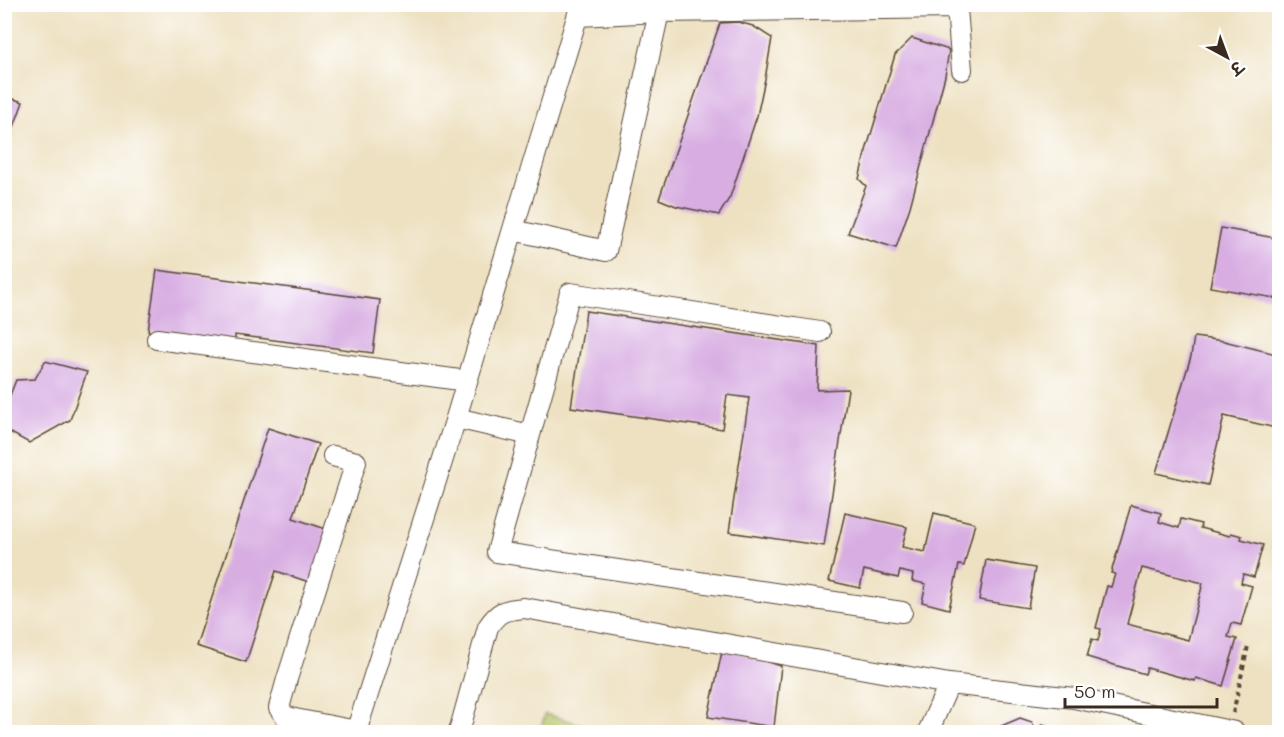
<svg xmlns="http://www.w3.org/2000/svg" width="1284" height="737" font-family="Mali,'Playpen Sans Deva',sans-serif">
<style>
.green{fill:#b7c466;stroke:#797742;stroke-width:1.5}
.building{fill:#d8aee2;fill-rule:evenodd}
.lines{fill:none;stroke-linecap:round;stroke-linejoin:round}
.minor-casing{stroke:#564536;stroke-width:22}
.path{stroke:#564536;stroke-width:4;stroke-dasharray:4.5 4.5;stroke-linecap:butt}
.minor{stroke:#fff;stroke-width:20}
</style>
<rect width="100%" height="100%" fill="#fff"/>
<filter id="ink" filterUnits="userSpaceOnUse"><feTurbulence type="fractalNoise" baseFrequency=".0167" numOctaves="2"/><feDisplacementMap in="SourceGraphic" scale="12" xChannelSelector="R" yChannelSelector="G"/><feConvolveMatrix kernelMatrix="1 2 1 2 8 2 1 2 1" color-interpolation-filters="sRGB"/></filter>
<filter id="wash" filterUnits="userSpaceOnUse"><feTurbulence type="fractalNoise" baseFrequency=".008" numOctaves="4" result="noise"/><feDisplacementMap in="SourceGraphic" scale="24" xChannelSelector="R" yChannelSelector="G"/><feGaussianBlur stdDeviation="1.35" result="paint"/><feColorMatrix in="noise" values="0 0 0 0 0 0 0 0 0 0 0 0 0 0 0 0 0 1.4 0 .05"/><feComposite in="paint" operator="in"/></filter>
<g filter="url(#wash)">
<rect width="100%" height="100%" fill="#eee1c1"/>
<path class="green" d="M 545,714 L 609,732 L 540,732 Z"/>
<g id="blocks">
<path class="building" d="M 738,22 L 753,26 L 772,38 L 765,79 L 757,116 L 730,197 L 719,215 L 676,206 L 659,199 L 720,23 Z
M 912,38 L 949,50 L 945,76 L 922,162 L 910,207 L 896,248 L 848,233 L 866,186 L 859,179 L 865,154 L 895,55 Z
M 4,96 L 23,102 L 8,143 L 4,142 Z
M 1221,228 L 1280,239 L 1280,299 L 1210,287 Z
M 157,270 L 380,300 L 373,353 L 235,335 L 235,343 L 148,331 Z
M 586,311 L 819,346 L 817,390 L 848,389 L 824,546 L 729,532 L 749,398 L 727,395 L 722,429 L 571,407 Z
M 1194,337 L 1224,341 L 1280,355 L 1280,429 L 1224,416 L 1208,485 L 1156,473 L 1191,356 Z
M 45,361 L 87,372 L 70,420 L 29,443 L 4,429 L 4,410 L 16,380 L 35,379 Z
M 268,428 L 318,444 L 293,518 L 329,530 L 312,583 L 276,571 L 246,662 L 196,646 Z
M 1131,505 L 1161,513 L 1159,522 L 1179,528 L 1181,519 L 1201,524 L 1200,528 L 1230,536 L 1231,533 L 1242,536 L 1241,539 L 1263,545 L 1254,577 L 1243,574 L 1241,583 L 1252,586 L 1241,625 L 1232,623 L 1228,637 L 1237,639 L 1223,686 L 1196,678 L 1195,681 L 1147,668 L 1145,674 L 1087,657 L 1092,639 L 1098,641 L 1101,629 L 1096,628 L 1107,586 L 1111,587 L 1115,574 L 1111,573 ZM 1142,568 L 1203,583 L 1188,640 L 1127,624 Z
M 845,513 L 907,527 L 902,547 L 925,552 L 934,513 L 975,523 L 964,566 L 959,565 L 949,609 L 922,602 L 926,584 L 912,581 L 913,574 L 900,571 L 898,578 L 864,570 L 860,588 L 829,581 Z
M 986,560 L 1035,568 L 1028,608 L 979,600 Z
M 723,647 L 781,666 L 774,727 L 708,717 Z
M 1020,718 L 1032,722 L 1037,732 L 987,732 Z
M 1042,724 L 1052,727 L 1052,732 L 1041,732 Z"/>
</g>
</g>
<g filter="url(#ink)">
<use href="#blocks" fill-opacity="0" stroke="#564536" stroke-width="1.5"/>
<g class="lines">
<g class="minor-casing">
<path id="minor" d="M 578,16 L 659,12 L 957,8 L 962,70
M 513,230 L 606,251 L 659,12
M 820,332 L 570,293 L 497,552 L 902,612
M 157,339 L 467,381
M 456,418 L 530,435
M 333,456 L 356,462 L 287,679 L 279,708 L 285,716 L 295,719 L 357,731
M 356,732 L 456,418 L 581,4
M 459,732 L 488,627 C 499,610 505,610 524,608 L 949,684 L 1074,698 L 1235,732
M 928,732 L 949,684"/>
</g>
<path class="path" d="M 1233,713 L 1248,646"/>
<use href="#minor" class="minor"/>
</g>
</g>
<rect width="1284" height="737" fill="none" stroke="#fff" stroke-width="24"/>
<g transform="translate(1227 57) rotate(139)" stroke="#ffffff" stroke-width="4.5" paint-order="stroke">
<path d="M0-4.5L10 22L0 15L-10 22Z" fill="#3b2a1e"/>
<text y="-9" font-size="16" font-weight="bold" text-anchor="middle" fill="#3b2a1e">उ</text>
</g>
<path d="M1065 698v9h152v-9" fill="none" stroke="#3b2a1e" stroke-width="3"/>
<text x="1074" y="698" font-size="18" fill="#3b2a1e" stroke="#ffffff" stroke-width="4.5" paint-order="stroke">50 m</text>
</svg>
